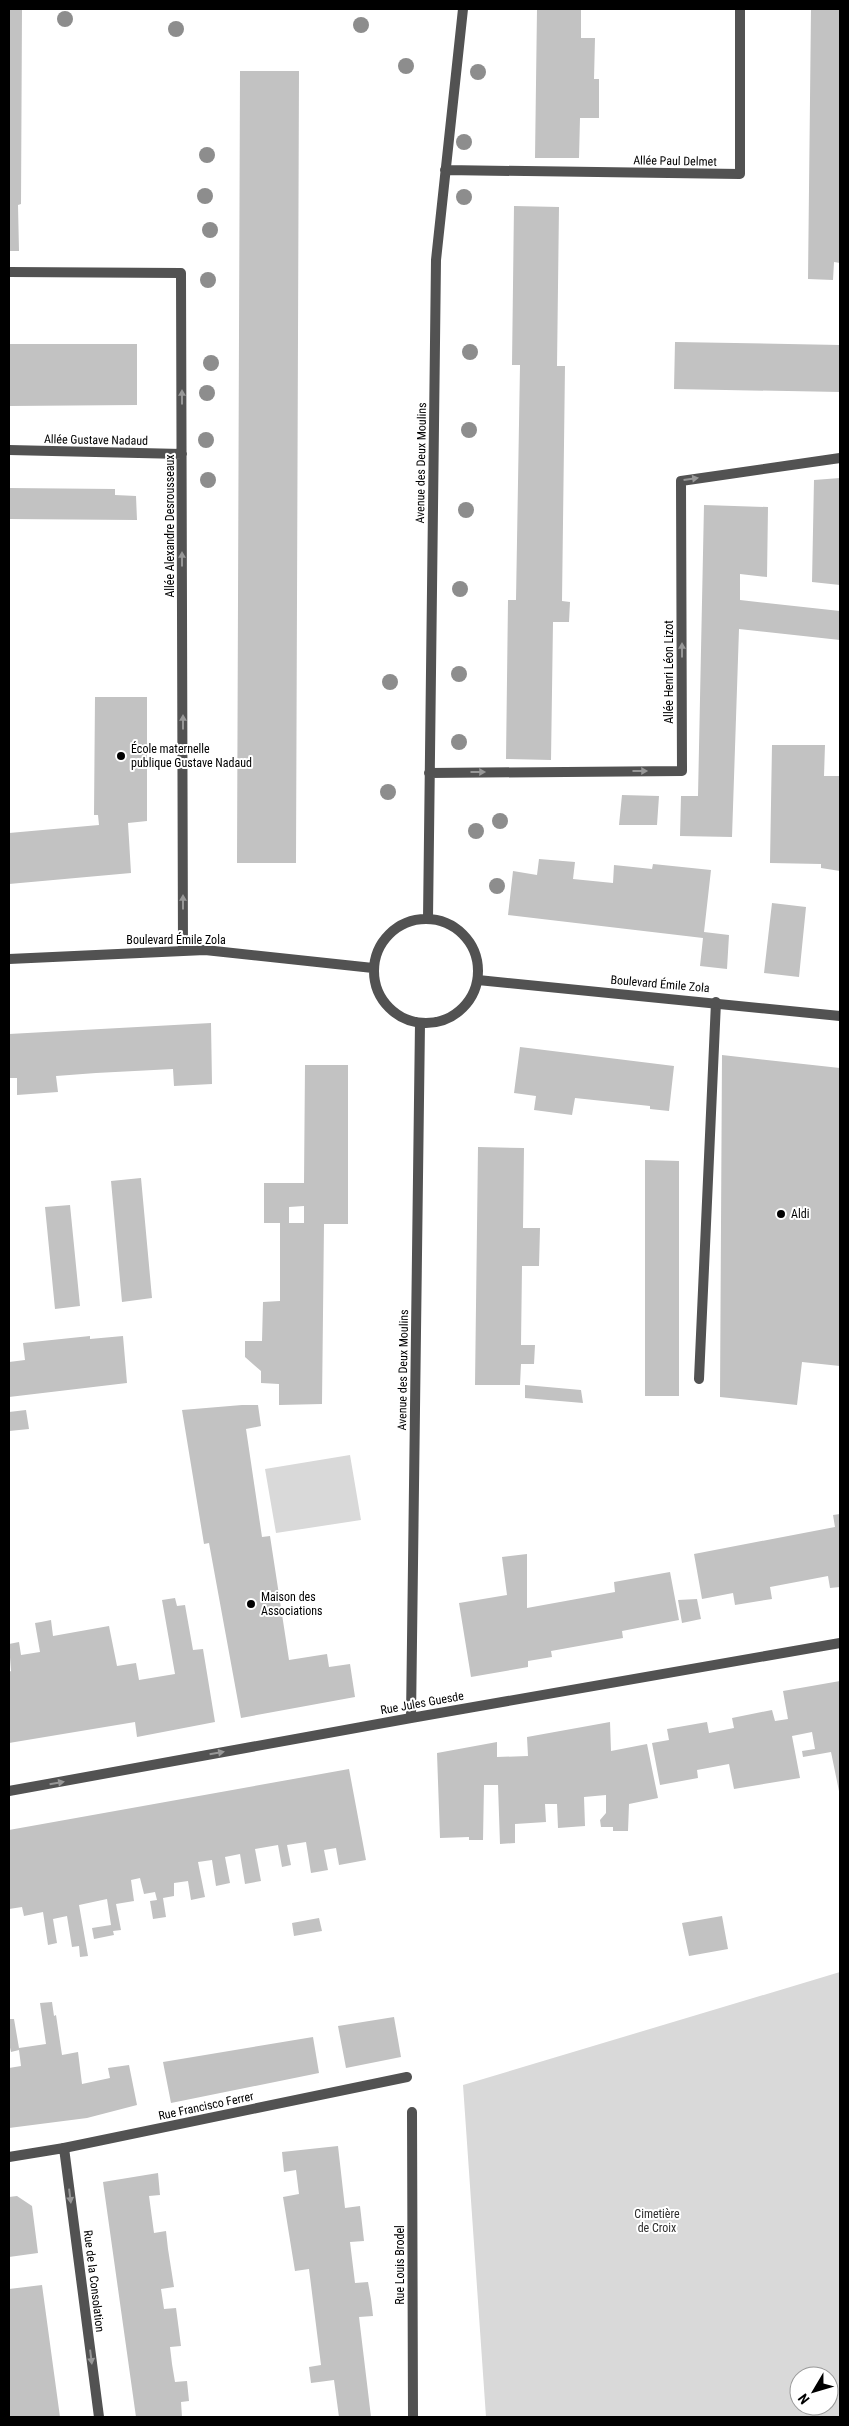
<svg xmlns="http://www.w3.org/2000/svg" width="849" height="2426" font-family="'Roboto Condensed',sans-serif">
<style>
.green{fill:#d9d9d9;fill-rule:evenodd}
.building{fill:#c2c2c2;fill-rule:evenodd}
.lines{fill:none;stroke-linecap:round;stroke-linejoin:round}
.service{stroke:#525252;stroke-width:10}
.minor{stroke:#525252;stroke-width:10}
.tree{fill:#8d8d8d}
.oneway{fill:#979797}
.poi-dot{fill:#000;stroke:#fff;stroke-width:2}
.labels{text-anchor:middle;dominant-baseline:central;stroke-width:4;stroke-linejoin:round;paint-order:stroke}
.street-label{font-size:12px;fill:#000;stroke:#fff}
.poi-label{font-size:12px;fill:#000;stroke:#fff;text-anchor:start}
.park-label{font-size:12px;fill:#303030;stroke:#fff}
</style>
<rect width="100%" height="100%" fill="#fff"/>
<path class="green" d="M 350,1455 L 361,1520 L 276,1533 L 265,1469 Z
M 840,1972 L 840,2417 L 486,2417 L 463,2085 ZM 799,2376 L 829,2376 L 829,2406 L 799,2406 Z"/>
<path class="building" d="M 9,9 L 22,9 L 21,204 L 18,205 L 19,251 L 9,251 Z
M 537,9 L 581,9 L 581,38 L 595,38 L 594,79 L 599,79 L 599,118 L 580,118 L 579,158 L 535,158 Z
M 811,9 L 840,9 L 840,263 L 834,262 L 833,280 L 808,279 Z
M 240,71 L 299,71 L 296,863 L 237,863 Z
M 514,206 L 559,207 L 557,366 L 565,366 L 562,601 L 570,602 L 569,622 L 553,622 L 551,760 L 506,759 L 508,600 L 516,600 L 520,365 L 512,365 Z
M 675,342 L 840,345 L 840,392 L 674,389 Z
M 9,344 L 137,344 L 137,405 L 9,406 Z
M 840,478 L 840,585 L 812,582 L 814,480 Z
M 9,488 L 115,489 L 115,495 L 136,496 L 137,520 L 9,519 Z
M 704,505 L 768,507 L 767,577 L 740,574 L 740,600 L 840,611 L 840,640 L 739,629 L 732,837 L 680,836 L 681,796 L 698,796 Z
M 95,697 L 147,697 L 147,821 L 128,823 L 131,873 L 9,884 L 9,833 L 99,825 L 98,815 L 94,815 Z
M 772,745 L 825,745 L 824,776 L 840,776 L 840,871 L 821,868 L 821,864 L 770,863 Z
M 622,795 L 659,796 L 657,825 L 619,825 Z
M 539,859 L 575,862 L 573,879 L 613,883 L 614,865 L 652,869 L 653,864 L 711,870 L 704,932 L 729,935 L 727,969 L 700,966 L 703,938 L 508,915 L 513,871 L 537,875 Z
M 772,903 L 806,907 L 799,977 L 764,973 Z
M 211,1023 L 212,1084 L 174,1086 L 173,1069 L 96,1073 L 56,1076 L 58,1092 L 17,1095 L 17,1078 L 9,1078 L 9,1034 Z
M 520,1047 L 674,1066 L 669,1111 L 650,1109 L 650,1106 L 575,1098 L 572,1115 L 534,1110 L 536,1096 L 514,1093 Z
M 722,1055 L 840,1068 L 840,1366 L 802,1362 L 797,1405 L 720,1397 Z
M 305,1065 L 348,1065 L 348,1224 L 324,1224 L 322,1404 L 279,1405 L 279,1384 L 261,1383 L 261,1371 L 245,1357 L 245,1341 L 262,1341 L 263,1302 L 280,1301 L 280,1223 L 264,1223 L 264,1183 L 304,1183 ZM 304,1206 L 304,1223 L 289,1223 L 289,1207 Z
M 478,1147 L 524,1148 L 523,1228 L 540,1228 L 539,1266 L 522,1266 L 521,1345 L 535,1345 L 534,1364 L 521,1364 L 520,1385 L 475,1385 Z
M 645,1160 L 679,1161 L 679,1396 L 645,1396 Z
M 141,1178 L 152,1298 L 122,1302 L 111,1181 Z
M 70,1205 L 80,1306 L 55,1309 L 45,1207 Z
M 90,1336 L 90,1339 L 123,1336 L 127,1383 L 9,1397 L 9,1362 L 25,1360 L 23,1343 Z
M 525,1385 L 581,1390 L 583,1403 L 525,1398 Z
M 242,1405 L 258,1405 L 261,1426 L 246,1429 L 262,1537 L 270,1536 L 289,1660 L 327,1654 L 329,1667 L 350,1664 L 355,1697 L 241,1718 L 209,1543 L 204,1544 L 182,1410 Z
M 26,1410 L 29,1429 L 9,1431 L 9,1412 Z
M 840,1514 L 840,1587 L 830,1588 L 828,1576 L 770,1587 L 772,1599 L 735,1605 L 733,1593 L 702,1599 L 694,1554 L 835,1527 L 833,1515 Z
M 527,1554 L 527,1608 L 615,1592 L 614,1582 L 670,1572 L 679,1620 L 622,1631 L 623,1638 L 551,1651 L 552,1657 L 528,1661 L 528,1667 L 471,1677 L 459,1603 L 507,1595 L 502,1557 Z
M 175,1598 L 177,1606 L 185,1605 L 193,1650 L 203,1649 L 215,1722 L 137,1737 L 135,1722 L 9,1743 L 9,1672 L 11,1671 L 9,1644 L 19,1642 L 21,1655 L 40,1652 L 35,1623 L 41,1622 L 51,1620 L 53,1636 L 109,1626 L 117,1666 L 136,1663 L 139,1680 L 175,1674 L 162,1600 Z
M 697,1599 L 701,1619 L 682,1623 L 678,1600 Z
M 840,1681 L 840,1796 L 831,1752 L 803,1757 L 802,1751 L 815,1749 L 812,1732 L 792,1736 L 800,1778 L 734,1789 L 729,1764 L 697,1770 L 698,1778 L 660,1785 L 652,1743 L 669,1740 L 667,1729 L 707,1722 L 709,1733 L 734,1728 L 732,1718 L 772,1710 L 775,1721 L 788,1719 L 783,1691 Z
M 610,1722 L 611,1751 L 647,1744 L 658,1798 L 629,1804 L 628,1831 L 613,1831 L 613,1827 L 601,1827 L 600,1820 L 606,1813 L 606,1795 L 584,1797 L 585,1826 L 558,1828 L 557,1804 L 545,1804 L 546,1822 L 515,1824 L 515,1843 L 500,1844 L 498,1785 L 484,1785 L 483,1840 L 469,1840 L 469,1837 L 440,1838 L 437,1753 L 497,1742 L 497,1757 L 528,1756 L 527,1737 Z
M 349,1769 L 366,1860 L 339,1865 L 336,1848 L 324,1850 L 328,1870 L 311,1873 L 306,1842 L 287,1845 L 291,1865 L 282,1867 L 278,1845 L 255,1849 L 261,1881 L 245,1884 L 240,1854 L 225,1857 L 230,1883 L 216,1886 L 212,1860 L 198,1862 L 205,1897 L 191,1900 L 188,1881 L 174,1883 L 174,1896 L 163,1898 L 166,1917 L 153,1919 L 150,1901 L 157,1900 L 155,1892 L 144,1894 L 140,1878 L 131,1880 L 134,1901 L 116,1904 L 121,1930 L 113,1931 L 114,1935 L 94,1939 L 92,1928 L 111,1925 L 107,1899 L 79,1905 L 88,1956 L 80,1957 L 79,1946 L 72,1947 L 67,1916 L 53,1919 L 57,1943 L 48,1945 L 43,1912 L 24,1916 L 22,1907 L 9,1909 L 9,1830 Z
M 722,1916 L 728,1949 L 689,1956 L 682,1923 Z
M 319,1918 L 322,1931 L 294,1936 L 292,1923 Z
M 52,2002 L 54,2016 L 56,2015 L 62,2055 L 78,2052 L 82,2084 L 110,2078 L 108,2068 L 129,2065 L 137,2105 L 87,2118 L 9,2128 L 9,2068 L 21,2066 L 19,2050 L 11,2052 L 9,2043 L 9,2019 L 14,2019 L 19,2048 L 46,2044 L 40,2003 Z
M 394,2017 L 401,2057 L 346,2068 L 338,2026 Z
M 313,2037 L 319,2073 L 171,2103 L 163,2062 Z
M 338,2146 L 345,2208 L 360,2206 L 364,2241 L 350,2242 L 355,2283 L 368,2282 L 371,2299 L 373,2316 L 359,2317 L 371,2417 L 339,2417 L 334,2380 L 311,2383 L 309,2367 L 321,2365 L 309,2269 L 295,2271 L 283,2197 L 299,2194 L 296,2170 L 284,2172 L 282,2152 Z
M 158,2173 L 160,2195 L 149,2196 L 154,2233 L 166,2231 L 168,2249 L 174,2287 L 161,2289 L 164,2309 L 176,2308 L 181,2346 L 170,2347 L 172,2364 L 175,2382 L 187,2381 L 189,2401 L 181,2402 L 182,2417 L 136,2417 L 103,2182 Z
M 17,2196 L 32,2206 L 38,2253 L 9,2257 L 9,2197 Z
M 42,2285 L 60,2417 L 9,2417 L 9,2289 Z"/>
<g class="lines">
<path class="service" d="M 699,1379 L 716,1002
M 64,2148 L 407,2077"/>
<path class="minor" d="M 445,170 L 740,174 L 740,9
M 9,272 L 181,273 L 183,950
M 9,450 L 182,454
M 429,773 L 682,771 L 681,481 L 840,458
M374 971a52 52 0 1 1 104 0a52 52 0 1 1-104 0Z
M 428,919 L 436,260 L 463,9
M 9,959 L 205,950 L 373,968
M 478,980 L 840,1016
M 411,1718 L 420,1023
M 9,1791 L 411,1718 L 840,1643
M 412,2112 L 413,2417
M 9,2157 L 64,2148 L 99,2417"/>
</g>
<g class="tree">
<circle cx="65" cy="19" r="8"/>
<circle cx="361" cy="25" r="8"/>
<circle cx="176" cy="29" r="8"/>
<circle cx="406" cy="66" r="8"/>
<circle cx="478" cy="72" r="8"/>
<circle cx="464" cy="142" r="8"/>
<circle cx="207" cy="155" r="8"/>
<circle cx="205" cy="196" r="8"/>
<circle cx="464" cy="197" r="8"/>
<circle cx="210" cy="230" r="8"/>
<circle cx="208" cy="280" r="8"/>
<circle cx="470" cy="352" r="8"/>
<circle cx="211" cy="363" r="8"/>
<circle cx="207" cy="393" r="8"/>
<circle cx="469" cy="430" r="8"/>
<circle cx="206" cy="440" r="8"/>
<circle cx="208" cy="480" r="8"/>
<circle cx="466" cy="510" r="8"/>
<circle cx="460" cy="589" r="8"/>
<circle cx="459" cy="674" r="8"/>
<circle cx="390" cy="682" r="8"/>
<circle cx="459" cy="742" r="8"/>
<circle cx="388" cy="792" r="8"/>
<circle cx="500" cy="821" r="8"/>
<circle cx="476" cy="831" r="8"/>
<circle cx="497" cy="886" r="8"/>
</g>
<defs><path id="oneway-solid" d="M-6-.8H1V-3.2L6.5 0L1 3.2V.8H-6Z" transform="scale(1.25)"/></defs>
<g class="oneway">
<use href="#oneway-solid" transform="translate(182 397) rotate(-90)"/>
<use href="#oneway-solid" transform="translate(691 479) rotate(-8)"/>
<use href="#oneway-solid" transform="translate(182 559) rotate(-90)"/>
<use href="#oneway-solid" transform="translate(682 650) rotate(-90)"/>
<use href="#oneway-solid" transform="translate(183 722) rotate(-90)"/>
<use href="#oneway-solid" transform="translate(640 771)"/>
<use href="#oneway-solid" transform="translate(478 772)"/>
<use href="#oneway-solid" transform="translate(183 902) rotate(-90)"/>
<use href="#oneway-solid" transform="translate(217 1753) rotate(-10)"/>
<use href="#oneway-solid" transform="translate(57 1783) rotate(-10)"/>
<use href="#oneway-solid" transform="translate(70 2196) rotate(83)"/>
<use href="#oneway-solid" transform="translate(91 2357) rotate(83)"/>
</g>
<g class="poi-dot">
<circle cx="121" cy="756" r="5"/>
<circle cx="781" cy="1214" r="5"/>
<circle cx="251" cy="1604" r="5"/>
</g>
<g class="labels">
<g class="street-label">
<text transform="translate(675 161) rotate(1)">Allée Paul Delmet</text>
<text transform="translate(96 440) rotate(1)">Allée Gustave Nadaud</text>
<text transform="translate(421 463) rotate(-89)">Avenue des Deux Moulins</text>
<text transform="translate(170 526) rotate(-90)">Allée Alexandre Desrousseaux</text>
<text transform="translate(669 672) rotate(-90)">Allée Henri Léon Lizot</text>
<text x="176" y="940">Boulevard Émile Zola</text>
<text transform="translate(660 984) rotate(5)">Boulevard Émile Zola</text>
<text transform="translate(403 1370) rotate(-89)">Avenue des Deux Moulins</text>
<text transform="translate(422 1703) rotate(-10)">Rue Jules Guesde</text>
<text transform="translate(206 2106) rotate(-12)">Rue Francisco Ferrer</text>
<text transform="translate(400 2265) rotate(-90)">Rue Louis Brodel</text>
<text transform="translate(94 2281) rotate(83)">Rue de la Consolation</text>
</g>
<g class="poi-label">
<text x="131" y="749">École maternelle<tspan x="131" dy="14">publique Gustave Nadaud</tspan></text>
<text x="791" y="1214">Aldi</text>
<text x="261" y="1597">Maison des<tspan x="261" dy="14">Associations</tspan></text>
</g>
<g class="park-label">
<text x="657" y="2214">Cimetière<tspan x="657" dy="14">de Croix</tspan></text>
</g>
</g>
<rect width="849" height="2426" fill="none" stroke="#000000" stroke-width="20"/>
<g transform="translate(814 2391) rotate(232)"><circle r="24" fill="#ffffff" stroke="#999999"/>
<path d="M0-4L9 19L0 12L-9 19Z" fill="#000000"/>
<text y="-8" font-size="14" font-weight="bold" text-anchor="middle" fill="#000000">N</text>
</g>
</svg>
